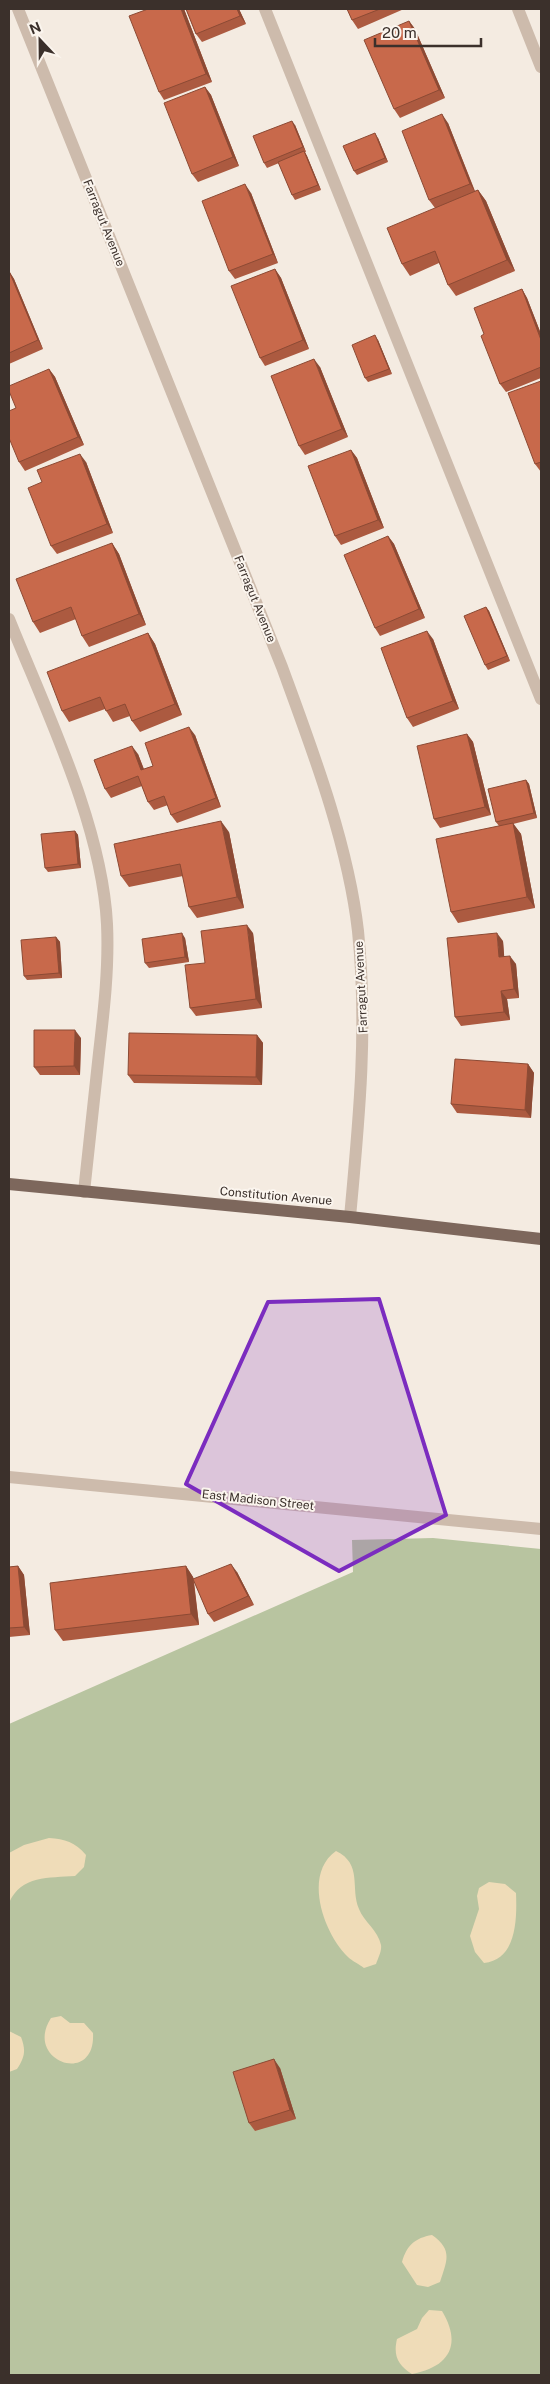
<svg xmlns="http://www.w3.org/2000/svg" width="550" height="2384" font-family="'Public Sans',sans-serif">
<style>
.green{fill:#b8c4a0}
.sand{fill:#efdcb8}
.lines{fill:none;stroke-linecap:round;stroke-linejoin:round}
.minor{stroke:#cdbbac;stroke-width:12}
.major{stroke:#7d675c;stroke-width:12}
.wall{fill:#ac5a40}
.shaded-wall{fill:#8c4a34}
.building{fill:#c8694b;stroke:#8c4a34}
.marked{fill:#7b2cbf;fill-opacity:0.2;stroke:#7b2cbf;stroke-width:4;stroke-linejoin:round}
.labels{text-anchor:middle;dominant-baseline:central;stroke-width:4;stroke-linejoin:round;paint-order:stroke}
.street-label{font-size:12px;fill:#3b302b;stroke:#fbf5ee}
</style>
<rect width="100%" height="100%" fill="#f4ebe1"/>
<path class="green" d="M 433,1538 L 541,1549 L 541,2375 L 9,2375 L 9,1724 L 353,1572 L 352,1540 Z"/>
<path class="sand" d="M 49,1838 C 65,1839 75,1842 86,1855 L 84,1867 L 75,1876 C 49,1878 21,1875 9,1903 L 9,1853 L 24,1845 Z
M 336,1851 C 363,1864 350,1888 359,1909 C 364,1922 378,1930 381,1945 C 382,1951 378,1958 376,1964 L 364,1968 C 359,1964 352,1961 348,1957 C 323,1933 303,1874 336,1851 Z
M 489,1882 L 505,1884 L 516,1893 C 517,1918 517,1960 484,1963 L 475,1952 L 470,1936 L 479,1909 L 477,1896 L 479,1888 Z
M 61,2016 L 70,2023 L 84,2023 L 93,2033 C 96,2087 23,2061 51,2018 Z
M 9,2031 L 21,2037 C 26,2050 25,2057 17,2069 L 9,2072 Z
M 432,2235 C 453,2250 447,2260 440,2282 L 428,2287 L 417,2285 L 402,2262 C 407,2245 415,2238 432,2235 Z
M 429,2310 L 442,2311 C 462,2344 450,2367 412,2374 C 398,2365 393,2356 397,2339 L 417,2329 L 422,2318 Z"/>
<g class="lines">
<path class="minor" d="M 18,9 L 282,667 C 312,749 348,843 358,931 C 368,1029 359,1120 350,1217
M 265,9 L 541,699
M 518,9 L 541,67
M 9,619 C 46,711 102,825 107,924 C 109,967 104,1010 99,1053 C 94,1099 89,1145 84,1192
M 9,1477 L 541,1529"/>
<path class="major" d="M 9,1184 L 350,1217 L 541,1239"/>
</g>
<path class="wall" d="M 184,9 L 212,82 L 164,100 L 159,92 Z
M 186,9 L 239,9 L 246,24 L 202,42 L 196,34 Z
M 347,9 L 404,9 L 358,29 L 352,20 Z
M 409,21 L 415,29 L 445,98 L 400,118 L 394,109 Z
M 205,87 L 211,95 L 239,166 L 198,182 L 192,174 Z
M 448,123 L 475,191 L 478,190 L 486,201 L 515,271 L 456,296 L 448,285 L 439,263 L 410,276 L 402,264 L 435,208 L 429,200 Z
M 295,125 L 306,152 L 305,152 L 307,156 L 321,190 L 295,200 L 292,195 L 279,163 L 267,168 L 264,163 Z
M 378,138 L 388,162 L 357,175 L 354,171 Z
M 251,193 L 278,263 L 235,279 L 229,271 Z
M 275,269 L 281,278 L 309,349 L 265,366 L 260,358 Z
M 9,271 L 14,279 L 43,349 L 9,364 Z
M 522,289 L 527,298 L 541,334 L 541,378 L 506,392 L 500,384 L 484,334 Z
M 378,340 L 392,374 L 368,382 L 365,378 Z
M 320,367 L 348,437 L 305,455 L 299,446 Z
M 49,369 L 55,377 L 84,445 L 25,471 L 19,462 L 16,408 Z
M 541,381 L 541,472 L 535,464 Z
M 351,450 L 357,458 L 384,528 L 341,545 L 335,536 Z
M 86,462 L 113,533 L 57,554 L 51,546 L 42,482 Z
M 388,536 L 394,544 L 425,618 L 380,636 L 375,628 Z
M 112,543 L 119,554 L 146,625 L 89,647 L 82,636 L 76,619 L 40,633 L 33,622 Z
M 486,607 L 489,611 L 510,661 L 488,670 L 485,665 Z
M 148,633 L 155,644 L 182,715 L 140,732 L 132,721 L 130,716 L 113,722 L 105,709 L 69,722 L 62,711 Z
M 433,639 L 459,709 L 413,727 L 407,718 Z
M 467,734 L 473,742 L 491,815 L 440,828 L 434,819 Z
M 195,735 L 221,807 L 177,823 L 171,815 L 168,805 L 154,810 L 148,802 L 142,786 L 111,798 L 105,789 L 138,754 L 144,769 L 153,766 Z
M 526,780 L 529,784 L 537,818 L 513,824 L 521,834 L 535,908 L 458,923 L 451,912 L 499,826 L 496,822 Z
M 75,831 L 78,835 L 81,868 L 48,872 L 45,868 Z
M 229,832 L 244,908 L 197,918 L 189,907 L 183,876 L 129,887 L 121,876 Z
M 253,933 L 262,1008 L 196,1016 L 190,1008 L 205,963 Z
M 56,937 L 60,942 L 62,978 L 27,980 L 24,976 Z
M 185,938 L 189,962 L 149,968 L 145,963 Z
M 503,941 L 504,957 L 516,964 L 519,998 L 507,999 L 510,1020 L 461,1026 L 455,1017 Z
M 257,1035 L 263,1043 L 262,1085 L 134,1083 L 128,1075 Z
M 81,1038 L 80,1075 L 40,1075 L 34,1067 Z
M 528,1064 L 534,1073 L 531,1118 L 457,1113 L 451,1104 Z
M 18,1566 L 24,1575 L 30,1635 L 9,1637 L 9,1567 Z
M 186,1566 L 193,1577 L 194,1579 L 237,1572 L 254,1605 L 214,1622 L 208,1614 L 194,1581 L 199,1625 L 63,1641 L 55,1630 Z
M 280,2068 L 296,2119 L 255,2131 L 249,2123 Z"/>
<path class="shaded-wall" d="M 181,9 L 184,9 L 212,82 L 206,74 Z
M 237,9 L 239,9 L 246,24 L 240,16 Z
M 409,21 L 415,29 L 445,98 L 439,90 Z
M 205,87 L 211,95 L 239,166 L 233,157 Z
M 442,114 L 448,123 L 475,192 L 470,184 Z
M 292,121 L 295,125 L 306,152 L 303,147 Z
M 375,133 L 378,138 L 388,162 L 385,158 Z
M 304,151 L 307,156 L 321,190 L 318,185 Z
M 245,184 L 251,193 L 278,263 L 273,254 Z
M 478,190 L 486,201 L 515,271 L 507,260 Z
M 275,269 L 281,278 L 309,349 L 303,340 Z
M 9,271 L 14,279 L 43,349 L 38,340 Z
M 522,289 L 527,298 L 541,334 L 541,340 Z
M 375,335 L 378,340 L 392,374 L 389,369 Z
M 314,359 L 320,367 L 348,437 L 342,429 Z
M 49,369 L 55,377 L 84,445 L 78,437 Z
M 351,450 L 357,458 L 384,528 L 378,520 Z
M 80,454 L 86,462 L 113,533 L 107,524 Z
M 388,536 L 394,544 L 425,618 L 419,609 Z
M 112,543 L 119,554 L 146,625 L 139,614 Z
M 486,607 L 489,611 L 510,661 L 507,656 Z
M 427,631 L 433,639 L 459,709 L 453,701 Z
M 148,633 L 155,644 L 182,715 L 175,704 Z
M 189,727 L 195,735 L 221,807 L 216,798 Z
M 467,734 L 473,742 L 491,815 L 485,807 Z
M 132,746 L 138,754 L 147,778 L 141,770 Z
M 526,780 L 529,784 L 537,818 L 534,813 Z
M 221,821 L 229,832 L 244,908 L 237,897 Z
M 513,823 L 521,834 L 535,908 L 527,897 Z
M 75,831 L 78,835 L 81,868 L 78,864 Z
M 247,925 L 253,933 L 262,1008 L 256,999 Z
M 182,933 L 185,938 L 189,962 L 185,957 Z
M 497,933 L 503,941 L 505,966 L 499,957 Z
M 56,937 L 60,942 L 62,978 L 59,973 Z
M 510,956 L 516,964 L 519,998 L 514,989 Z
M 501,991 L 507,999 L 510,1020 L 504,1012 Z
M 75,1030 L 81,1038 L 80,1075 L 74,1066 Z
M 257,1035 L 263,1043 L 262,1085 L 256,1077 Z
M 528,1064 L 534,1073 L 531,1118 L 525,1110 Z
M 231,1564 L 237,1572 L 254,1605 L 248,1596 Z
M 18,1566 L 24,1575 L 30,1635 L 24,1627 Z
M 186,1566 L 193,1577 L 199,1625 L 191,1614 Z
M 274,2059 L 280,2068 L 296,2119 L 290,2110 Z"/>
<path class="building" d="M 148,9 L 181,9 L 206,74 L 159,92 L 129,16 Z
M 186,9 L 237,9 L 240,16 L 196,34 Z
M 347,9 L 380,9 L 352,20 Z
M 409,21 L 439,90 L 394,109 L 364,40 Z
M 205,87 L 233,157 L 192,174 L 164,103 Z
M 442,114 L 470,184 L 429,200 L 402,131 Z
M 292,121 L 303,147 L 264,163 L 253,136 Z
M 375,133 L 385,158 L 354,171 L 343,146 Z
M 304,151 L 318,185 L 292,195 L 278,162 Z
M 245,184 L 273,254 L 229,271 L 202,201 Z
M 478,190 L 507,260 L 448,285 L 435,251 L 402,264 L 387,228 Z
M 275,269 L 303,340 L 260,358 L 231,286 Z
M 9,271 L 38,340 L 9,353 Z
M 522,289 L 541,340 L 541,367 L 500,384 L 481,336 L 484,334 L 474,308 Z
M 375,335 L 389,369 L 365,378 L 352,345 Z
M 314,359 L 342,429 L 299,446 L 271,376 Z
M 49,369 L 78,437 L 19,462 L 9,438 L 9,411 L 16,408 L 9,391 L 9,386 Z
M 541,381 L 541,462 L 535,464 L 508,393 Z
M 351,450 L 378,520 L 335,536 L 308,466 Z
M 80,454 L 107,524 L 51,546 L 28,488 L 42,482 L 37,470 Z
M 388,536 L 419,609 L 375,628 L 344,555 Z
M 112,543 L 139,614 L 82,636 L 71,607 L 33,622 L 16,579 Z
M 486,607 L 507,656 L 485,665 L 464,616 Z
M 427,631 L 453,701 L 407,718 L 381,648 Z
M 148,633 L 175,704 L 132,721 L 125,704 L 106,711 L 100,697 L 62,711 L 47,672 Z
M 189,727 L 216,798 L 171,815 L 164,796 L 148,802 L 138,776 L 105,789 L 94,760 L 132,746 L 141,770 L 153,766 L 145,743 Z
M 467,734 L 485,807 L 434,819 L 417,746 Z
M 526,780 L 534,813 L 496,822 L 488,789 Z
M 221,821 L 237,897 L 189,907 L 180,864 L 121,876 L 114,844 Z
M 513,823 L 527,897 L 451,912 L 436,839 Z
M 75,831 L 78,864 L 45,868 L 41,834 Z
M 247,925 L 256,999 L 190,1008 L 185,965 L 205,963 L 201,931 Z
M 182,933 L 185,957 L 145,963 L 142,939 Z
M 497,933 L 499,957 L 510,956 L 514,989 L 501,991 L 504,1012 L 455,1017 L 447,938 Z
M 56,937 L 59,973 L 24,976 L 21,940 Z
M 34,1030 L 75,1030 L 74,1066 L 34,1067 Z
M 129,1033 L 257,1035 L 256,1077 L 128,1075 Z
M 455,1059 L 528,1064 L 525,1110 L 451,1104 Z
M 231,1564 L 248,1596 L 208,1614 L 193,1579 Z
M 18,1566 L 24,1627 L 9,1628 L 9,1567 Z
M 186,1566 L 191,1614 L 55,1630 L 50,1583 Z
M 274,2059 L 290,2110 L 249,2123 L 233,2072 Z"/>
<path class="marked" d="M 379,1299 L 446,1515 L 339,1571 L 186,1484 L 268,1302 Z"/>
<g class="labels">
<g class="street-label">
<text transform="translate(104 223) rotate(68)">Farragut Avenue</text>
<text transform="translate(255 599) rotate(68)">Farragut Avenue</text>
<text transform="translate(361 987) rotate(-93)">Farragut Avenue</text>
<text transform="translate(276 1196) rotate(5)">Constitution Avenue</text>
<text transform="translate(258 1500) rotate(6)">East Madison Street</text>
</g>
</g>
<rect width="550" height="2384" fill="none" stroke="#3b302b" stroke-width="20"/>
<g transform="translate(40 40) rotate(338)" stroke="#fbf5ee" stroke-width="4" paint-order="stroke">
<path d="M0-4L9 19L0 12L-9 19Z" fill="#3b302b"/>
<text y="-8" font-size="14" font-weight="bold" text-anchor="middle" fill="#3b302b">N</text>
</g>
<path d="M375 38v8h106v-8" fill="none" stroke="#3b302b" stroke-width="2.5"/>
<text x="382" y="38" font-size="15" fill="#3b302b" stroke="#fbf5ee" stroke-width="4" paint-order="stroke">20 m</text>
</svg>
